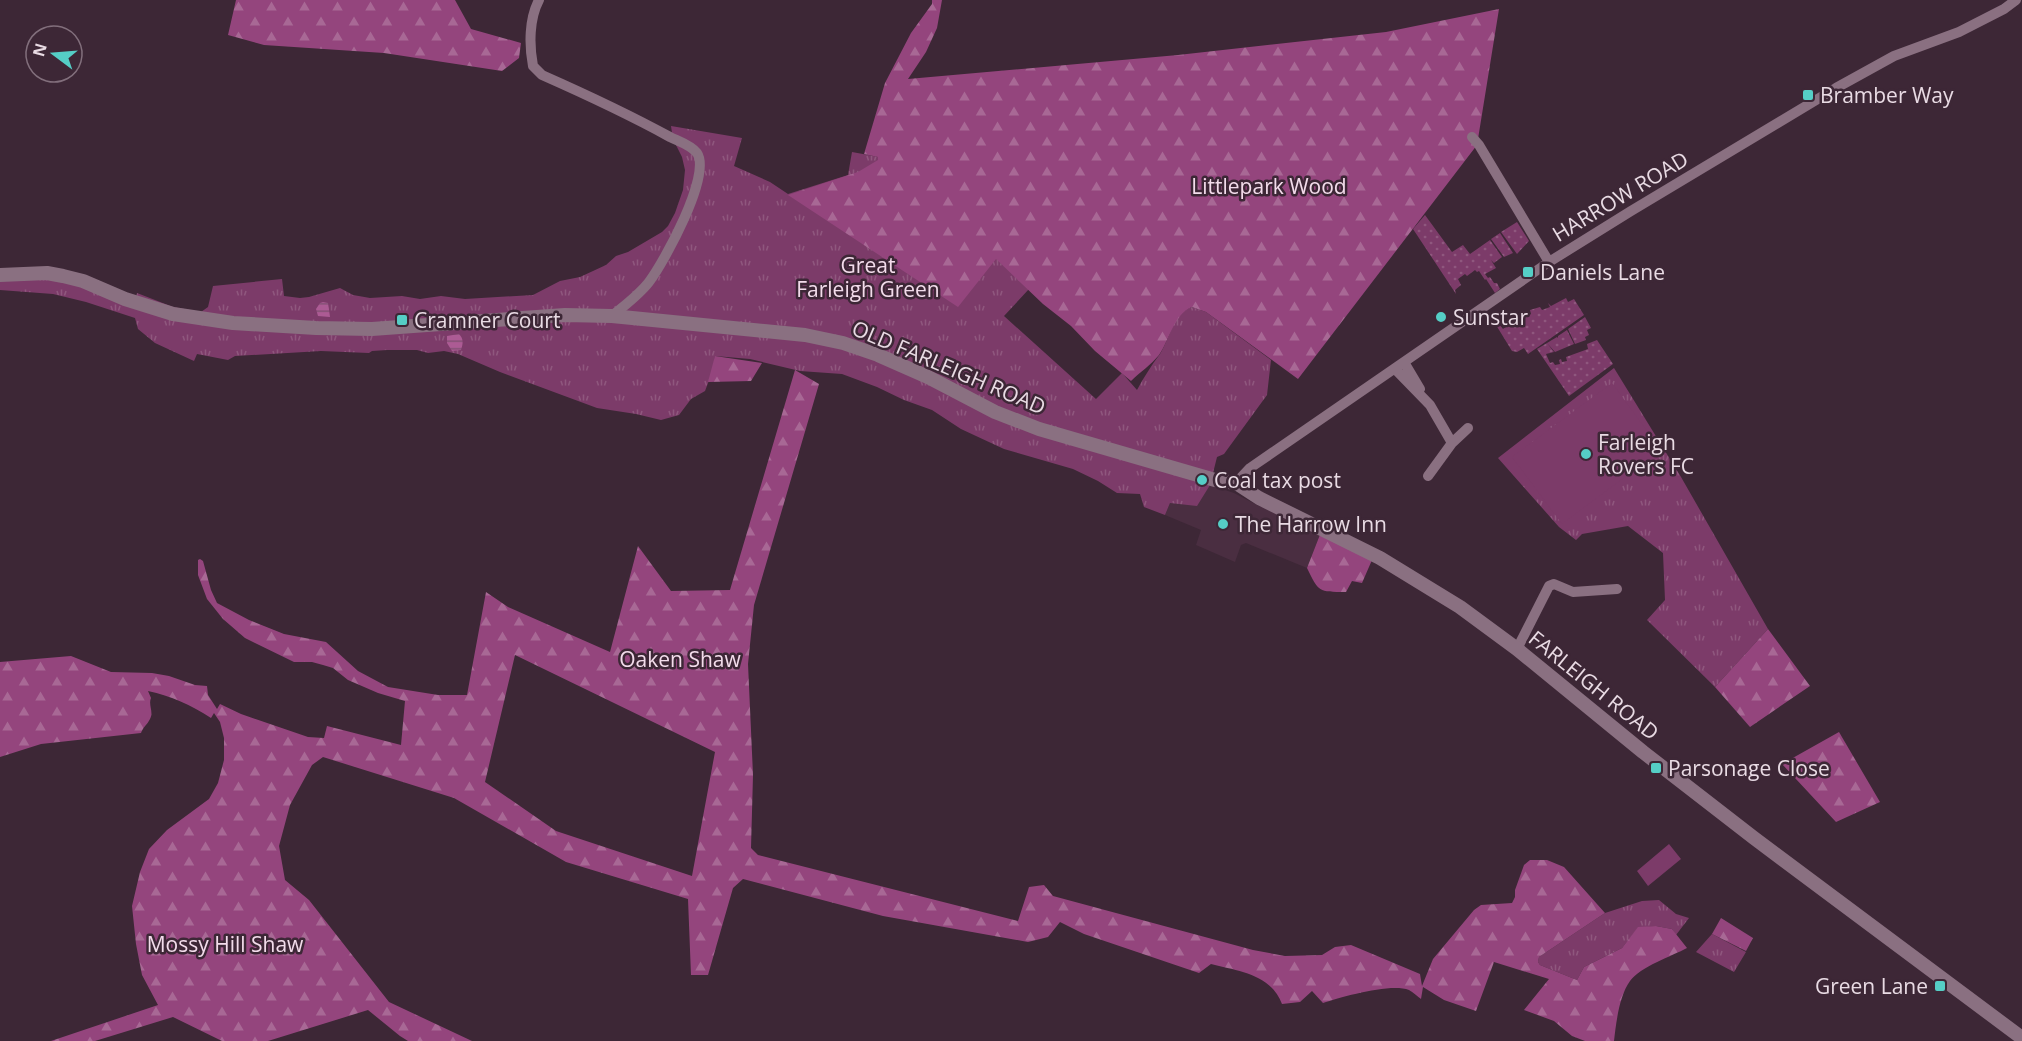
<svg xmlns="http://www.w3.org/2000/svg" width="2022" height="1041" font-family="'Open Sans',sans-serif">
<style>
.built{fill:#4a2e41}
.grass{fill:url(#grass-tufts)}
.forest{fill:url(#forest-firs);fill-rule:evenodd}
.garden{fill:url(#garden-dots)}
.pitch{fill:#7c3b69}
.water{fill:url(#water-rules)}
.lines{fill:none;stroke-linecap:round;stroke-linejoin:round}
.street{stroke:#8a7081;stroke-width:10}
.secondary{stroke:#8a7081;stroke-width:14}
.poi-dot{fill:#55cec6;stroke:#3d2736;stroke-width:2}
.labels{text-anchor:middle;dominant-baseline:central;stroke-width:5;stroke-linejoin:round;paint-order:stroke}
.poi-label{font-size:21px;fill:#e9dbe4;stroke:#3d2736;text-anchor:start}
.park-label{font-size:21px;fill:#f3dceb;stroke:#3d2736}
.street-label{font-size:21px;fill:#e9dbe4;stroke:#3d2736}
</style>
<defs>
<pattern id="grass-tufts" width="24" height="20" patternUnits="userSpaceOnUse" patternTransform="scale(1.5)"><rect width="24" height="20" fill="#7c3b69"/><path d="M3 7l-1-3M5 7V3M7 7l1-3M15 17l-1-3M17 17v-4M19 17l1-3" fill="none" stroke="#8f577e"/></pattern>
<pattern id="forest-firs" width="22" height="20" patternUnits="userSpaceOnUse" patternTransform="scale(1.5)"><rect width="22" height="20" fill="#94457d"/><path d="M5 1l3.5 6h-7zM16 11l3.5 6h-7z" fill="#a86895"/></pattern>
<pattern id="garden-dots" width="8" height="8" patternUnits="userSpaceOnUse" patternTransform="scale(1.5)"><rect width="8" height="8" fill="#7c3b69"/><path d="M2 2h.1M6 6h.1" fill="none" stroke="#8f577e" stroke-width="1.8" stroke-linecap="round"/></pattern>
<pattern id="water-rules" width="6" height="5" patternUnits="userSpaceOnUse" patternTransform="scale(1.5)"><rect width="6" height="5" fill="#ac5b94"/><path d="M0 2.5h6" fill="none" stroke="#835174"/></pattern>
</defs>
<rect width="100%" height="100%" fill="#3d2736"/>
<path class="built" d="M 1210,485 L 1234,493 L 1261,507 L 1264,505 L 1321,532 L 1307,568 L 1246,543 L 1241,545 L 1235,562 L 1196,545 L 1201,530 L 1165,515 L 1170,503 Z"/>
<path class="grass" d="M 671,126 L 742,138 L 734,166 L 770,182 L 788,194 L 848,175 L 852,152 L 879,157 L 942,208 L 1029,289 L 1004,316 L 1096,399 L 1122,373 L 1137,390 C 1144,377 1151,366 1160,354 C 1169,340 1174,313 1192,307 L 1206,312 L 1271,360 L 1267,395 L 1224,454 L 1217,457 L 1210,485 L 1197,506 L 1170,503 L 1165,515 L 1144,507 L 1140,494 L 1117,493 L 1098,481 L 1073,469 L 1004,449 L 961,429 L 932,410 L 904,400 L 877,387 L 842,374 L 800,371 L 750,359 L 715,356 L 714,367 L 705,391 L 691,399 L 679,415 L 661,420 L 636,414 L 597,408 L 500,372 L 458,354 L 444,351 L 428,353 L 417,350 L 387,350 L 372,351 L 369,353 L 321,351 L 235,356 L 228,360 L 197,354 L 194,361 L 155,343 L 138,329 L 135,318 L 86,302 L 53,294 L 0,290 L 0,280 L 37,277 L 136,298 L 137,293 L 173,307 L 201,312 L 208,307 L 213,286 L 282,279 L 284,296 L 300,298 L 309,297 L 340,288 L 353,295 L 370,298 L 402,296 L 420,299 L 441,296 L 465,299 L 533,295 L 560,281 L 580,277 L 606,265 L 616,256 L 628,252 L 662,232 L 668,226 L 675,213 L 683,190 L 685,170 L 682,157 L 673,139 Z
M 1614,368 L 1681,477 L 1768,629 L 1715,687 L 1647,620 L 1665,600 L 1663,553 L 1628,526 L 1582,534 L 1576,540 L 1559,527 L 1498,458 Z
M 1659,900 L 1676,914 L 1689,918 L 1676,935 L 1672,929 L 1656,926 L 1638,928 L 1622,948 L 1584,967 L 1577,980 L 1540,965 L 1538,962 L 1539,957 L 1605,913 L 1642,901 Z
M 1712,934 L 1746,952 L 1734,972 L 1696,952 Z"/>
<path class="forest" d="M 236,0 L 455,0 L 471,29 L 521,43 L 519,58 L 502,71 L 384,53 L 264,45 L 228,35 Z
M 932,0 L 942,0 L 937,28 L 926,52 L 908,79 L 1178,55 L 1386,32 L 1499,9 L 1477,145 L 1298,379 L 1206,312 L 1192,307 C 1174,314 1169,341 1159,355 C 1151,365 1140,372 1131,381 L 1095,351 L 1071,326 L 1043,304 L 996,259 L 958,307 L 788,195 L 858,172 L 878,160 L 878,157 L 864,154 L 885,83 L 911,33 L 932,4 Z
M 715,356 L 762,363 L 751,381 L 708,382 Z
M 795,370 L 819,384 L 754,605 L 748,664 L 753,775 L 751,848 L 758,855 L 1018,921 L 1029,887 L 1044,885 L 1053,896 L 1253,950 L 1285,956 L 1322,955 L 1335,947 L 1351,945 L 1420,974 L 1422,986 L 1433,959 L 1474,910 L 1481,905 L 1512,903 L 1515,897 L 1515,890 L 1524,865 L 1530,860 L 1547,860 L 1564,867 L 1605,913 L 1539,957 L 1538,962 L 1540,965 L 1577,980 L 1584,967 L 1622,948 L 1638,927 L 1656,926 L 1672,929 L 1687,948 C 1672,956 1640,967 1630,981 C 1619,996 1616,1024 1614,1041 L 1585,1041 L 1572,1036 L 1554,1021 L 1524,1010 L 1549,979 L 1494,962 L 1476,1011 L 1444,1000 L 1423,987 L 1421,999 C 1418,997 1413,992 1409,990 C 1390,983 1342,997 1323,1003 L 1312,991 L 1300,1002 L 1282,1004 C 1271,974 1238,971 1211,964 L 1199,973 L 1084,934 L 1060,922 L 1048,937 L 1028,942 L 883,916 L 743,879 L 733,888 L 708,975 L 691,975 L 688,899 L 566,862 L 454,798 L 323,757 L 312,765 L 290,805 L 279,846 L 285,880 L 309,900 L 389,1002 L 472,1041 L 408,1041 L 400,1036 L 368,1010 L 268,1041 L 222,1041 L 173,1017 L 95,1041 L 51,1041 L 158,1005 L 142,975 L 136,944 L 132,906 L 140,872 L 149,849 L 167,830 L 209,799 L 218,783 L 224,760 L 224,738 L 220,722 L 214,713 L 211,718 C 191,705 171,696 148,691 L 151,698 C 148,705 154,712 150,719 C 147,725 143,727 141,733 L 41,744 L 0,757 L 0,662 L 71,656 L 111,672 L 152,673 L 169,676 L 195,685 L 207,686 L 208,695 L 217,709 L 220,704 L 241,714 L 308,737 L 324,738 L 327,726 L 401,745 L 405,701 L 378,693 L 348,680 L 333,668 L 323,665 L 312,662 L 294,662 L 245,638 L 223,619 L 207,599 L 198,575 L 198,560 L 200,559 L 203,561 L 211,590 L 217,603 L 249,620 L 284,634 L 326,642 L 358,671 L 388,687 L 438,695 L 467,695 L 486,592 L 508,607 L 610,652 L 638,546 L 671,591 L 730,590 ZM 515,655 L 715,752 L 692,876 L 556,831 L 485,782 Z
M 1321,532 L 1372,560 L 1362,583 L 1352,581 L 1346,592 C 1318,592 1319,592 1307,568 Z
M 1768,629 L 1810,686 L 1750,727 L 1715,687 Z
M 1839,732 L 1880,802 L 1836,822 L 1782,764 Z
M 1721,918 L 1753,938 L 1746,951 L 1712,934 Z"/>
<path class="garden" d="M 1425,215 L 1452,252 L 1463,245 L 1470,254 L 1490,240 L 1502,257 L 1494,263 L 1491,260 L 1496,268 L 1485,274 L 1488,278 L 1490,277 L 1494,283 L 1497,283 L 1500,289 L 1495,293 L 1486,279 L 1485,280 L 1479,271 L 1477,272 L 1475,270 L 1467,276 L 1465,274 L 1458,279 L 1461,285 L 1455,290 L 1456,294 L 1413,229 Z
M 1517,222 L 1529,241 L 1517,254 L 1501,232 Z
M 1500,233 L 1513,253 L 1504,257 L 1491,239 Z
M 1566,298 L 1568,302 L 1574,299 L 1584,315 L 1528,354 L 1524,348 L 1517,352 L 1512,351 L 1496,325 L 1498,323 L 1503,329 L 1511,323 L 1514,326 L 1519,323 L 1517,320 L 1520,317 L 1519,315 L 1524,313 L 1526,317 L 1531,314 L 1530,310 L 1540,307 L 1542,310 L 1550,307 L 1548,303 L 1551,306 Z
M 1585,317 L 1591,328 L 1587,330 L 1589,335 L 1585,337 L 1586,340 L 1575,344 L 1568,329 Z
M 1567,330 L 1574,344 L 1555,352 L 1547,343 L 1554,352 L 1546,354 L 1550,363 L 1553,362 L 1555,365 L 1560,364 L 1559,360 L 1561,359 L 1562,362 L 1567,361 L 1566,357 L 1588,349 L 1587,344 L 1597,340 L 1613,364 L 1569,396 L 1537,349 L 1557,337 L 1558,338 L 1558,336 Z"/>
<path class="pitch" d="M 1612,383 L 1661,450 L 1562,524 L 1512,457 Z
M 1669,844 L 1681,859 L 1648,886 L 1637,871 Z"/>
<path class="water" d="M 323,302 L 328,303 L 330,317 L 318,316 L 316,309 L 320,303 Z
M 459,334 C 464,339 463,344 461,350 L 452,351 L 447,343 L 447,336 Z"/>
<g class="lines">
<path class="street" d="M 539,0 C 529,19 529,45 533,66 L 542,75 C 585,94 628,114 670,137 C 678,141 691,145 697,153 C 712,175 664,262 649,282 C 639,295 625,305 612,316
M 1472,137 L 1479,145 L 1549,262
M 1404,362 L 1420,389
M 1395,369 L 1430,405 L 1452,443
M 1428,476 L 1452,443 L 1468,428
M 1236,483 L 1250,468 L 1549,262 L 1631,211 L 1836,88 L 1894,56 L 1959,32 L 2004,9 L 2016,0
M 1517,649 L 1549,586 L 1554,584 L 1573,592 L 1617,589"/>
<path class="secondary" d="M 0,275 L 47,273 L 63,276 L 83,281 L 125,299 L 173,314 L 233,323 L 316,328 L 372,329 L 565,315 L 612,316 L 805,335 L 843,343 L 878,355 L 928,377 L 995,412 L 1039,429 L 1215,480 L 1236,483 L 1259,498 L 1380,558 L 1460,607 L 1517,649 L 1643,752 L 1754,838 L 2022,1038"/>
</g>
<g class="poi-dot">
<rect x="1802" y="89" width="12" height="12" rx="3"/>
<rect x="1522" y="266" width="12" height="12" rx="3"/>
<circle cx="1441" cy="317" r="6"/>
<rect x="396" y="314" width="12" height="12" rx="3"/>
<circle cx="1586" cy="454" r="6"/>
<circle cx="1202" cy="480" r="6"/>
<circle cx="1223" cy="524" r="6"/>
<rect x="1650" y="762" width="12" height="12" rx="3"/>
<rect x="1934" y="980" width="12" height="12" rx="3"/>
</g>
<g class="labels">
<g class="poi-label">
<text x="1820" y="95">Bramber Way</text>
<text x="1540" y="272">Daniels Lane</text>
<text x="1453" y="317">Sunstar</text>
<text x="414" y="320">Cramner Court</text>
<text x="1598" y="442">Farleigh<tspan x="1598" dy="24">Rovers FC</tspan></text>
<text x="1214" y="480">Coal tax post</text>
<text x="1235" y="524">The Harrow Inn</text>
<text x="1668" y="768">Parsonage Close</text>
<text x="1928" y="986" text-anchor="end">Green Lane</text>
</g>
<g class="park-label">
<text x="1269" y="186">Littlepark Wood</text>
<text x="868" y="265">Great<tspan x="868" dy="24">Farleigh Green</tspan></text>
<text x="680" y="659">Oaken Shaw</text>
<text x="225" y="944">Mossy Hill Shaw</text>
</g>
<g class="street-label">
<text transform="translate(1620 196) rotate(-31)">HARROW ROAD</text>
<text transform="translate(949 367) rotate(23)">OLD FARLEIGH ROAD</text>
<text transform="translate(1594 685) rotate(39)">FARLEIGH ROAD</text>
</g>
</g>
<g transform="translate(54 54) rotate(286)"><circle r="28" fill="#3d2736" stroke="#826f7c" stroke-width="1.5"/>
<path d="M0-4.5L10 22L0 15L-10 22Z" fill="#55cec6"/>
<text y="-9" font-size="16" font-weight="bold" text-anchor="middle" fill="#e9dbe4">N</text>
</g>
</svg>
